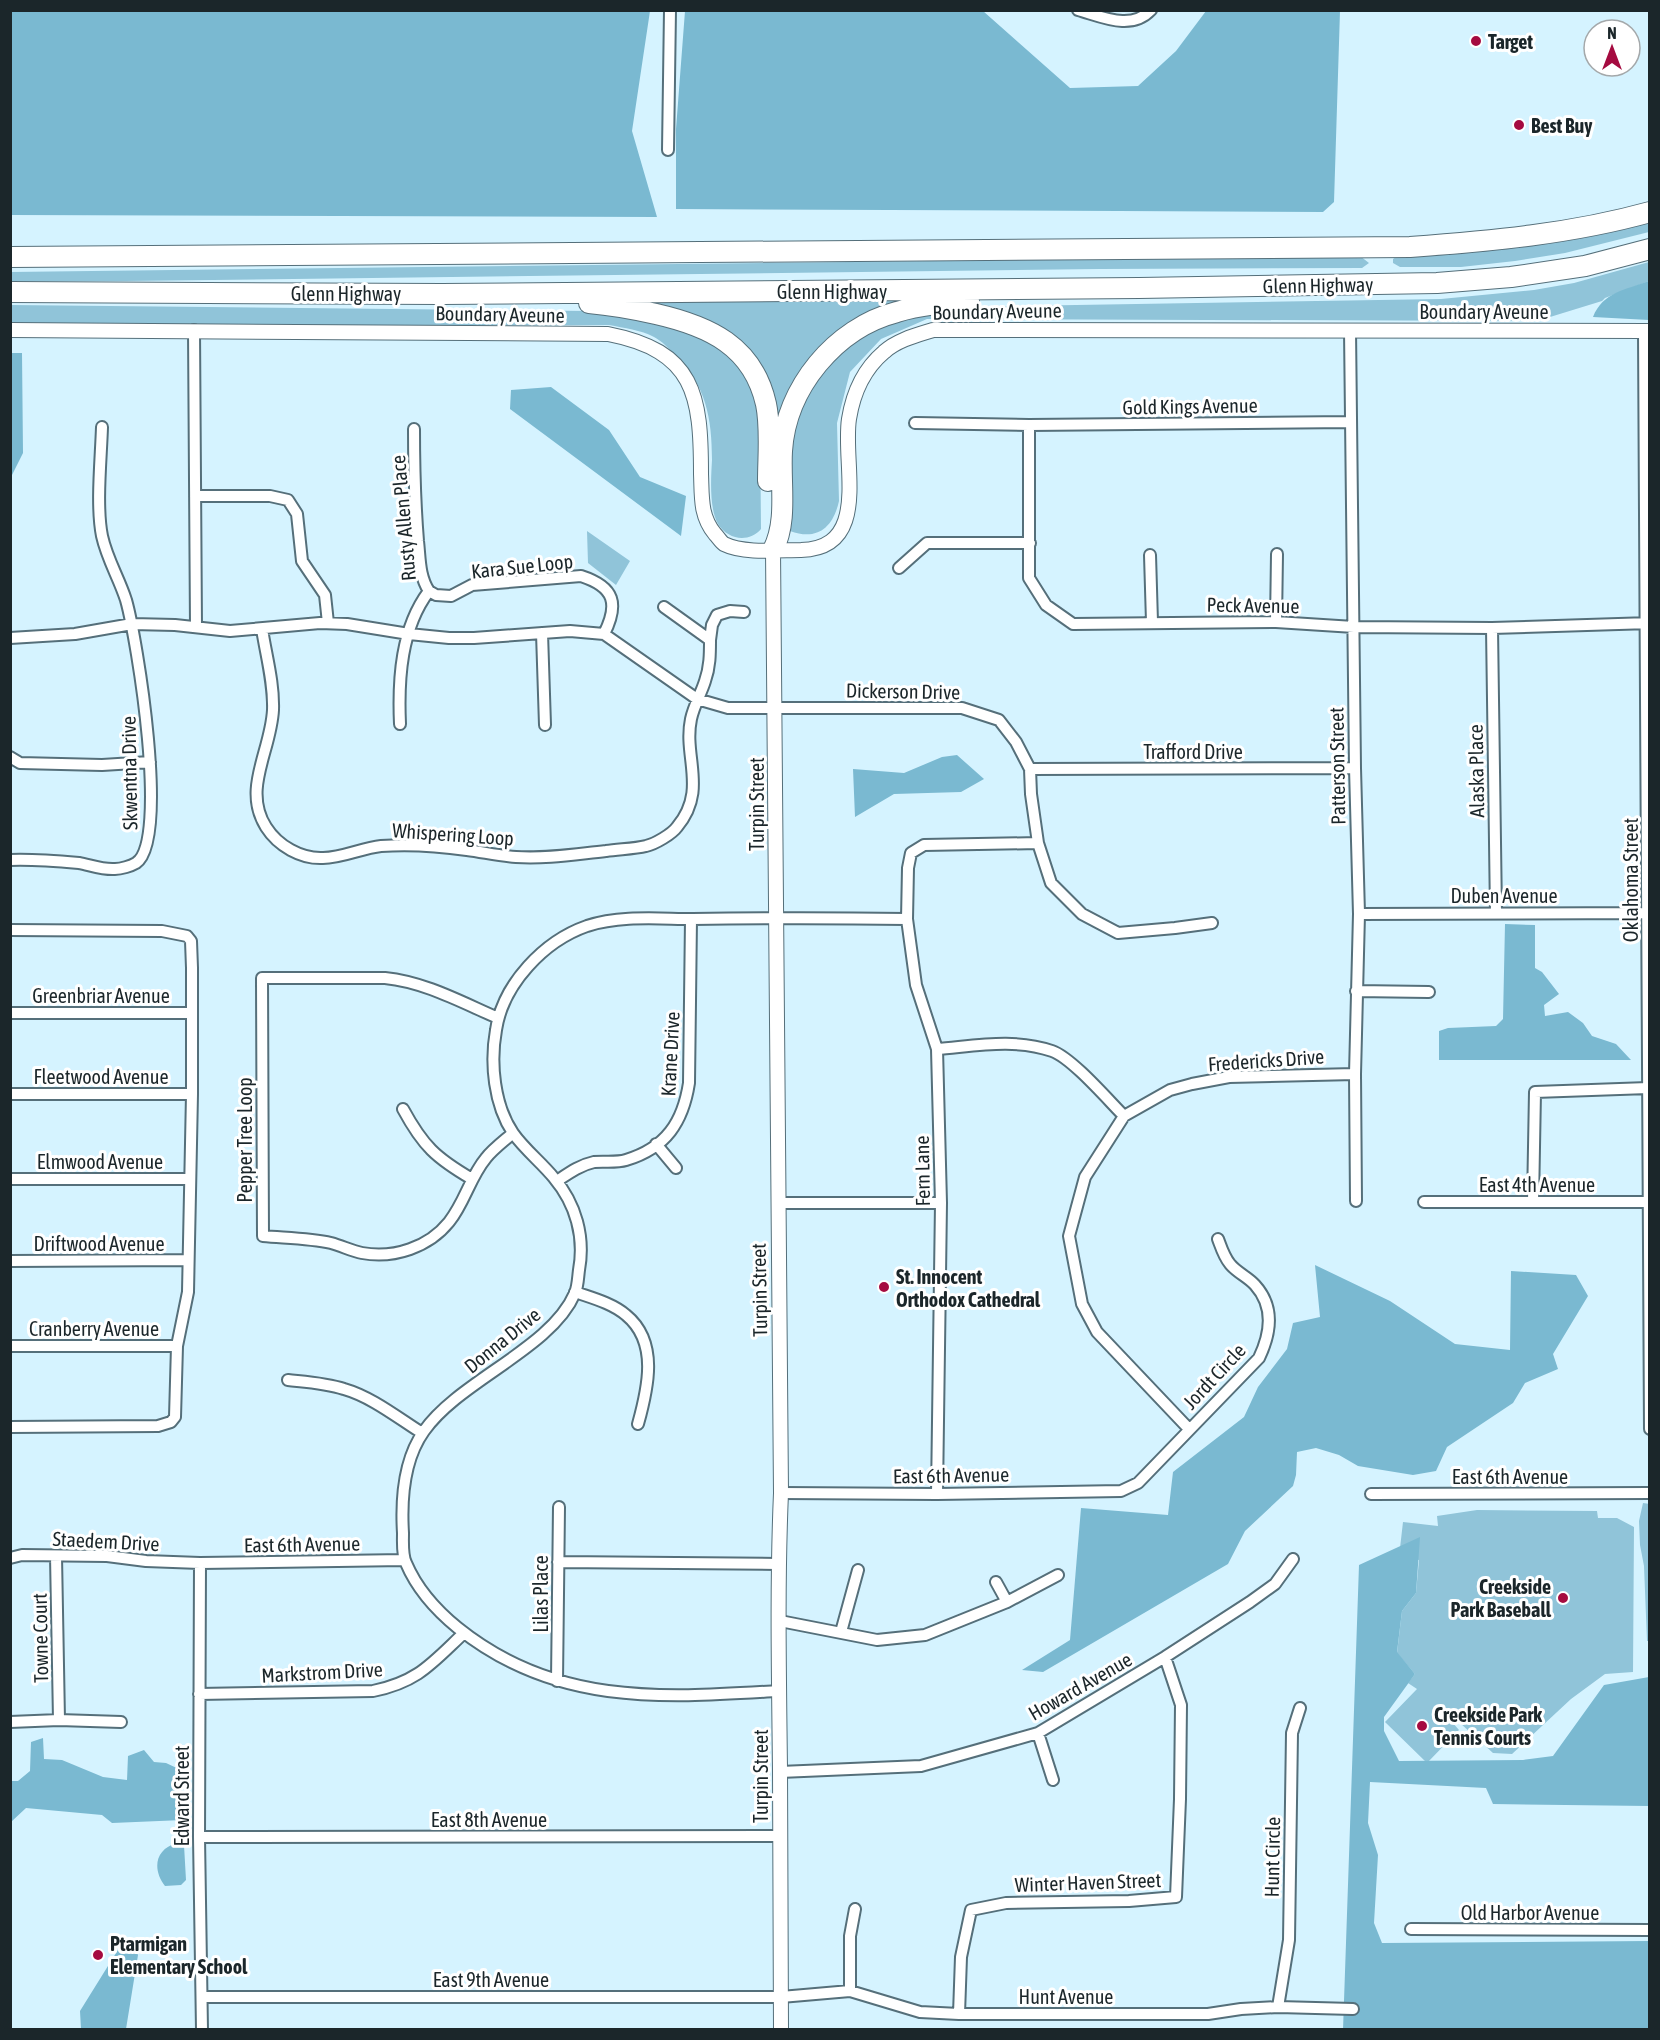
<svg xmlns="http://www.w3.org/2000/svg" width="1660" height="2040" font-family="'Asap Condensed',sans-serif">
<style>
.green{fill:#90c4d9}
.forest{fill:#7ab9d1}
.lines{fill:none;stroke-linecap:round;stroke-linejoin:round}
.minor-casing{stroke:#556f7a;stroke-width:14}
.tertiary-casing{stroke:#556f7a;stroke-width:16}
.motorway-casing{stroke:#556f7a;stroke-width:22}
.minor{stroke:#fff;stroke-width:10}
.tertiary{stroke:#fff;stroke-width:14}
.motorway{stroke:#fff;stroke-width:20}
.poi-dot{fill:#a50b40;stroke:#fff;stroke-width:2}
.labels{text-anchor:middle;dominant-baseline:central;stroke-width:6;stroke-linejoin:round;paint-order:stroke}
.poi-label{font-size:20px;font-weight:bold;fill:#1b262a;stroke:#fff;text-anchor:start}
.street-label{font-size:20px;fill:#1b262a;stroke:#fff}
</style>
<rect width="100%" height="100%" fill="#d5f3ff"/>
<path class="green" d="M 1649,216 L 1649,232 L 1565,253 L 1515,261 L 1461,267 L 1400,267 L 1393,263 L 1393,259 L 1399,255 L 1457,254 L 1569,237 Z
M 1360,256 L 1369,263 L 1362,268 L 1099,269 L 126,281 L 11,281 L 10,272 Z
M 1649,262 L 1649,281 L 1605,298 L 1602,301 L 1537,321 L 927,319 L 881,339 L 850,372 L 837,423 L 839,501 C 833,528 817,541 790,531 L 787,523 L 790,445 L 802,402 L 836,356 L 878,326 L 954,307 L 1441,299 L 1534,290 L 1574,283 Z
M 912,299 L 843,328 L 775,452 L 754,357 L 737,338 L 715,324 L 690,314 L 649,302 Z
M 11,305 L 591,311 L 612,313 L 700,335 L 719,344 L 743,370 L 751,384 L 760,419 L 761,529 C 749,543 728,540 718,524 C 709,508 711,478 712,460 C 712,418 706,385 675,355 C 669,349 662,341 654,337 C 641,330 624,328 609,325 L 11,325 Z
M 587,531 L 630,561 L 616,585 L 588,563 Z
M 1643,1503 L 1650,1504 L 1649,1641 L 1647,1641 L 1644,1566 L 1640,1545 L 1639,1521 Z
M 1477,1510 L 1597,1511 L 1598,1518 L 1617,1518 L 1634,1527 L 1633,1672 L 1605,1674 L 1571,1699 L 1512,1754 L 1493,1753 L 1460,1723 L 1452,1722 L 1459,1730 L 1427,1763 L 1385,1722 L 1417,1689 L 1408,1683 L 1415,1674 L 1397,1653 L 1402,1611 L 1416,1593 L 1419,1560 L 1399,1557 L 1403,1522 L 1438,1526 L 1437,1516 Z"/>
<path class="forest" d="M 11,10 L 650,11 L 632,131 L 657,217 L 11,215 Z
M 685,11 L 983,11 L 1070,88 L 1138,86 L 1176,51 L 1206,11 L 1340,11 L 1334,202 L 1323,212 L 676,209 L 676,129 Z
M 1649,281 L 1649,320 L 1593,317 C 1603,292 1625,290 1649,281 Z
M 11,353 L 22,353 L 23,453 L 11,477 Z
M 551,387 L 609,430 L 640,477 L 686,496 L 681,536 L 510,409 L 511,390 Z
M 957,755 L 984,779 L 961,792 L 894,794 L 855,817 L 853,769 L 904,773 L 942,757 Z
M 1505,924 L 1535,925 L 1535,968 L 1542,972 L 1559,994 L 1544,1005 L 1545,1016 L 1568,1012 L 1583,1023 L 1592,1036 L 1616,1044 L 1631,1060 L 1439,1060 L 1439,1031 L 1448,1028 L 1496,1026 L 1503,1019 Z
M 1315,1265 L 1390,1301 L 1455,1344 L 1510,1350 L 1511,1271 L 1576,1275 L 1588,1296 L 1553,1354 L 1558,1369 L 1525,1383 L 1513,1403 L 1447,1447 L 1436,1471 L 1413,1475 L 1358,1466 L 1339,1455 L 1316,1448 L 1297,1452 L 1296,1475 L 1293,1486 L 1245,1531 L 1228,1564 L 1043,1672 L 1022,1670 L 1070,1640 L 1081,1508 L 1168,1515 L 1173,1472 L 1244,1417 L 1258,1387 L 1287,1349 L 1293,1323 L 1320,1317 Z
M 1420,1537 L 1416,1593 L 1402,1611 L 1397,1652 L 1415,1674 L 1384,1717 L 1384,1731 L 1399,1761 L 1523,1760 L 1553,1756 L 1604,1685 L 1649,1677 L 1649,1806 L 1493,1804 L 1486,1788 L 1370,1782 L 1368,1823 L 1378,1855 L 1374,1923 L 1382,1943 L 1649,1941 L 1649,2029 L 1343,2030 L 1359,1565 Z
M 43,1738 L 44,1759 L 62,1760 L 103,1777 L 127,1780 L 128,1756 L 144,1750 L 154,1762 L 166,1763 L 181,1770 L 183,1820 L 112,1823 L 102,1815 L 26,1808 L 11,1822 L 11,1781 L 18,1781 L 30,1771 L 31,1742 Z
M 177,1843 L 184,1845 L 186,1880 L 181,1885 L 165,1886 C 152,1869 155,1849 177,1843 Z
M 121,1945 L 134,1947 L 138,1955 L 126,2029 L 81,2029 L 80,2011 Z"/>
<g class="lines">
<g class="minor-casing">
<path id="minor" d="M 1078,10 C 1103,17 1131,31 1151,10
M 668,150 L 670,10
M 194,330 L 196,627
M 1350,330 L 1355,768 L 1359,914 L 1355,1074 L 1356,1201
M 1644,331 L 1650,1429
M 915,423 L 1029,425 L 1351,422
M 1029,425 L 1029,578 L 1046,605 L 1073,624 L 1276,622 L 1354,627 L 1492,628 L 1650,623
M 195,496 L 270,496 L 288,500 L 297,514 L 302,561 L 325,595 L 328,623
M 1150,555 L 1152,622
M 899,568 L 927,543 L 1030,543
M 429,591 L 436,595 L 451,596 L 472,585 L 581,576 C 615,587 619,604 604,634
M 1276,622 L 1277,554
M 1492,628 L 1496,913
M 262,629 C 266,655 274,683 273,710 C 271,751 242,789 266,827 C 278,846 301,859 323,858 C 342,858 362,848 381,846 C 409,844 439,846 467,850 C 483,852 499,856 516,857 C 546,859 576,854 606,851 C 619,849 634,849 646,846 C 655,844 672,834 677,827 C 708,790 683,757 691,719 C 694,705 701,694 705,681 C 710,667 710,654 710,640 L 664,607
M 542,633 L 545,725
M 10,638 L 75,634 L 132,624 L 175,625 L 230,631 L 320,623 L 347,624 L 409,634 L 449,638 L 474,638 L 570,631 L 604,634 L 697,699 L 728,708 L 962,708 L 999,720 L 1016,742 L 1030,769 L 1031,794 L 1038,843 L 1051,883 L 1082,914 L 1118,933 L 1175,928 L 1212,923
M 710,640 L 712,625 L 717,615 L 730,611 L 744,612
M 400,724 C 398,679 401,628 429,591 C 419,576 420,558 418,541 C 415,504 414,466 414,429
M 10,757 L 20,763 L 102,765 L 150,762
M 1030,769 L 1355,768
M 10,860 C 33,859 56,861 79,863 C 90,865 103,870 115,869 C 121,869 131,866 136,863 C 170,841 137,639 126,600 C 119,578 107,559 102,536 C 96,506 101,459 102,427
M 1359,914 L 1650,913
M 10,930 L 162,931 L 187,936 L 191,941 L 192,968 L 192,1094 L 188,1292 L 177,1346 L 175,1417 L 171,1422 L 158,1426 L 10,1427
M 1356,991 L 1429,992
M 10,1013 L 192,1013
M 498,1018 C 461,1002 425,982 385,978 L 262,978 L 263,1236 C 285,1238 310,1238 331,1243 C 342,1246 352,1251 362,1253 C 394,1259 429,1247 449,1222 C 465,1202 470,1177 486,1158 C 493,1149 504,1141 513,1133
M 937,1049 C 975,1046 1015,1038 1052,1051 C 1072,1058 1108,1100 1124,1116
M 10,1094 L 192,1094
M 403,1109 C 423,1146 436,1158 472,1179
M 656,1144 L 676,1168
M 10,1179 L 190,1179
M 557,1181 C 569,1173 580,1165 594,1162 C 604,1161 616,1163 626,1160 C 666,1148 683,1122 689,1083 L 691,919
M 1424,1202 L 1650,1202
M 1533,1202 L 1535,1092 L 1648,1088
M 778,1203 L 941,1203
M 10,1261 L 187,1260
M 575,1292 C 592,1298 612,1303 626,1315 C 659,1342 648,1388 638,1424
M 10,1346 L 177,1346
M 288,1380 C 307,1382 326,1383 344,1389 C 372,1397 398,1418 422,1433
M 1189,1429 L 1097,1332 L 1082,1304 L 1069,1236 L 1085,1177 L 1124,1116 L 1170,1090 L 1192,1084 L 1229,1077 L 1355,1074
M 781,1493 L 937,1494 L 1121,1491 L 1138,1483 L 1259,1358 C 1271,1333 1275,1307 1255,1285 C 1248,1277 1236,1272 1230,1264 C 1224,1257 1221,1247 1218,1239
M 937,1494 L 941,1203 L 937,1049 L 916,985 L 907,919 L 908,868 L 911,853 L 924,845 L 1038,843
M 1371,1494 L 1650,1493
M 56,1556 L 59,1720
M 10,1558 L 22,1555 L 107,1556 L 146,1561 L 200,1563 L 404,1560
M 558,1562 L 778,1564
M 200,1563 L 199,1837 L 202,2030
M 996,1582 L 1007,1602
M 780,1621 L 877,1640 L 925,1635 L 1007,1602 L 1058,1575
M 841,1632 L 858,1570
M 557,1681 L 559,1507
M 778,1691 C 662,1698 555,1706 458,1628 C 437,1611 417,1589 406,1563 C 402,1555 403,1543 403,1533 C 401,1500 404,1459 424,1431 C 460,1380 551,1349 575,1293 C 578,1286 578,1277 579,1270 C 585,1237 576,1204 554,1178 C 542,1163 524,1149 513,1133 C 494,1105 490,1063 496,1030 C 503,984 544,941 587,926 C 621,915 659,919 693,919 C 765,918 836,918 907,919
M 199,1694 L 373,1691 C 418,1682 432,1663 464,1633
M 10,1722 L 59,1720 L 121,1722
M 1038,1733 L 1053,1780
M 780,1772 L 921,1766 L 1038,1733 L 1165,1657 L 1250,1602 L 1275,1584 L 1293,1559
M 199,1837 L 779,1836
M 1411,1929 L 1650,1930
M 850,1991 L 850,1936 L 855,1909
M 202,1997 L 781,1997 L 850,1991 L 920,2012 L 959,2014 L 1208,2014 L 1241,2009 L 1278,2007 L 1353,2009
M 1278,2007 L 1289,1940 L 1292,1733 L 1300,1708
M 959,2014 L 961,1957 L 971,1910 L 1006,1903 L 1129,1901 L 1176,1897 L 1180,1799 L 1181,1705 L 1165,1657"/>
</g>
<g class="tertiary-casing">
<path id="tertiary" d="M 10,330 L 608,334 C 695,351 701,395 701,474 C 702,497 700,516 715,534 C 718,537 721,542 724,544 C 744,554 780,550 801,550 C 872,548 842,464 849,419 C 853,394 864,369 884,352 C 897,340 917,335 933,330 L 1650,331
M 773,550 L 781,1493 C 777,1585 779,1678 780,1770 C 781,1856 781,1943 781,2030"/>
</g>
<g class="motorway-casing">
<path id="motorway" d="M 10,257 L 1410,247 C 1491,241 1571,234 1650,212
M 10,292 L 442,294 L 1139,288 L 1437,283 L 1511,277 L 1585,266 L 1650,249
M 589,303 C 612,305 634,309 656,314 C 709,326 753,346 766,404 C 771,428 768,456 768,481
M 773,550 C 788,521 780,484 782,451 C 786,388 835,328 897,312 C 920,305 945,303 969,301"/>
</g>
<use href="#minor" class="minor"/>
<use href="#tertiary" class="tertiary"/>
<use href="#motorway" class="motorway"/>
</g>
<g class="poi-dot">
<circle cx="1476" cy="41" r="6"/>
<circle cx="1519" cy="125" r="6"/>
<circle cx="884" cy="1287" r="6"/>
<circle cx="1563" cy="1598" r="6"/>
<circle cx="1422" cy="1726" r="6"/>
<circle cx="98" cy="1955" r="6"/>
</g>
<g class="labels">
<g class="poi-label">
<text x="1488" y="41">Target</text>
<text x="1531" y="125">Best Buy</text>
<text x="896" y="1276">St. Innocent<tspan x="896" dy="23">Orthodox Cathedral</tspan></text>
<text x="1551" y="1586" text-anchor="end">Creekside<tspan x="1551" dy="23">Park Baseball</tspan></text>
<text x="1434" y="1714">Creekside Park<tspan x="1434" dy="23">Tennis Courts</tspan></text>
<text x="110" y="1943">Ptarmigan<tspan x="110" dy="23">Elementary School</tspan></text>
</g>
<g class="street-label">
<text transform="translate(1318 285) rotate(-1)">Glenn Highway</text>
<text x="832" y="291">Glenn Highway</text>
<text x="346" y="293">Glenn Highway</text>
<text transform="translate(997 311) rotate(-1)">Boundary Aveune</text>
<text x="1484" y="311">Boundary Aveune</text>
<text transform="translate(500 314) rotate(1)">Boundary Aveune</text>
<text transform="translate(1190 406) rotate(-1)">Gold Kings Avenue</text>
<text transform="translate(403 518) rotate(-95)">Rusty Allen Place</text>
<text transform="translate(522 566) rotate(-6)">Kara Sue Loop</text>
<text transform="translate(1253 605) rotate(1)">Peck Avenue</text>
<text transform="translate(903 691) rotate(1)">Dickerson Drive</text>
<text x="1193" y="751">Trafford Drive</text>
<text transform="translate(1337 766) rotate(-91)">Patterson Street</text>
<text transform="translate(1476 771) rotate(-91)">Alaska Place</text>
<text transform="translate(129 773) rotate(-91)">Skwentna Drive</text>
<text transform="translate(756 804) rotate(-90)">Turpin Street</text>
<text transform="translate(453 834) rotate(4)">Whispering Loop</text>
<text transform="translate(1630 880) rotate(-90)">Oklahoma Street</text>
<text x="1504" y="895">Duben Avenue</text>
<text x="101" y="995">Greenbriar Avenue</text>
<text transform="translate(670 1054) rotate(-87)">Krane Drive</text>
<text transform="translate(1266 1060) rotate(-4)">Fredericks Drive</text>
<text x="101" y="1076">Fleetwood Avenue</text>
<text transform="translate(244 1140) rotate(-90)">Pepper Tree Loop</text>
<text x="100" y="1161">Elmwood Avenue</text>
<text transform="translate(922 1171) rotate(-91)">Fern Lane</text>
<text x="1537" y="1184">East 4th Avenue</text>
<text x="99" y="1243">Driftwood Avenue</text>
<text transform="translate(759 1290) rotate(-91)">Turpin Street</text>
<text x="94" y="1328">Cranberry Avenue</text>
<text transform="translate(502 1340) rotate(-39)">Donna Drive</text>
<text transform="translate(1214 1376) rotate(-47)">Jordt Circle</text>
<text transform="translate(951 1475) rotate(-1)">East 6th Avenue</text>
<text x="1510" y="1476">East 6th Avenue</text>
<text transform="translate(106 1541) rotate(3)">Staedem Drive</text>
<text transform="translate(302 1544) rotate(-1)">East 6th Avenue</text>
<text transform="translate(540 1594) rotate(-90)">Lilas Place</text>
<text transform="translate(40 1638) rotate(-91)">Towne Court</text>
<text transform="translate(322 1672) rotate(-3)">Markstrom Drive</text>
<text transform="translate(1080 1686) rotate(-30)">Howard Avenue</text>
<text transform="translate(760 1776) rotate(-90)">Turpin Street</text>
<text transform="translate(181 1796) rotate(-90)">Edward Street</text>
<text x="489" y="1819">East 8th Avenue</text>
<text transform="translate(1272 1857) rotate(-89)">Hunt Circle</text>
<text transform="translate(1088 1882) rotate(-2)">Winter Haven Street</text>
<text x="1530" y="1912">Old Harbor Avenue</text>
<text x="491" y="1979">East 9th Avenue</text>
<text x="1066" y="1996">Hunt Avenue</text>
</g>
</g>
<rect width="1660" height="2040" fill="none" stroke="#1b262a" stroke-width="24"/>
<g transform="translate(1612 48)"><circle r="28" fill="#ffffff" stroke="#a4a8aa" stroke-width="1.5"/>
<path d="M0-4.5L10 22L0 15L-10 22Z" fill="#a50b40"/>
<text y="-9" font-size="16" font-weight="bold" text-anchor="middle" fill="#1b262a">N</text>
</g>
</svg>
